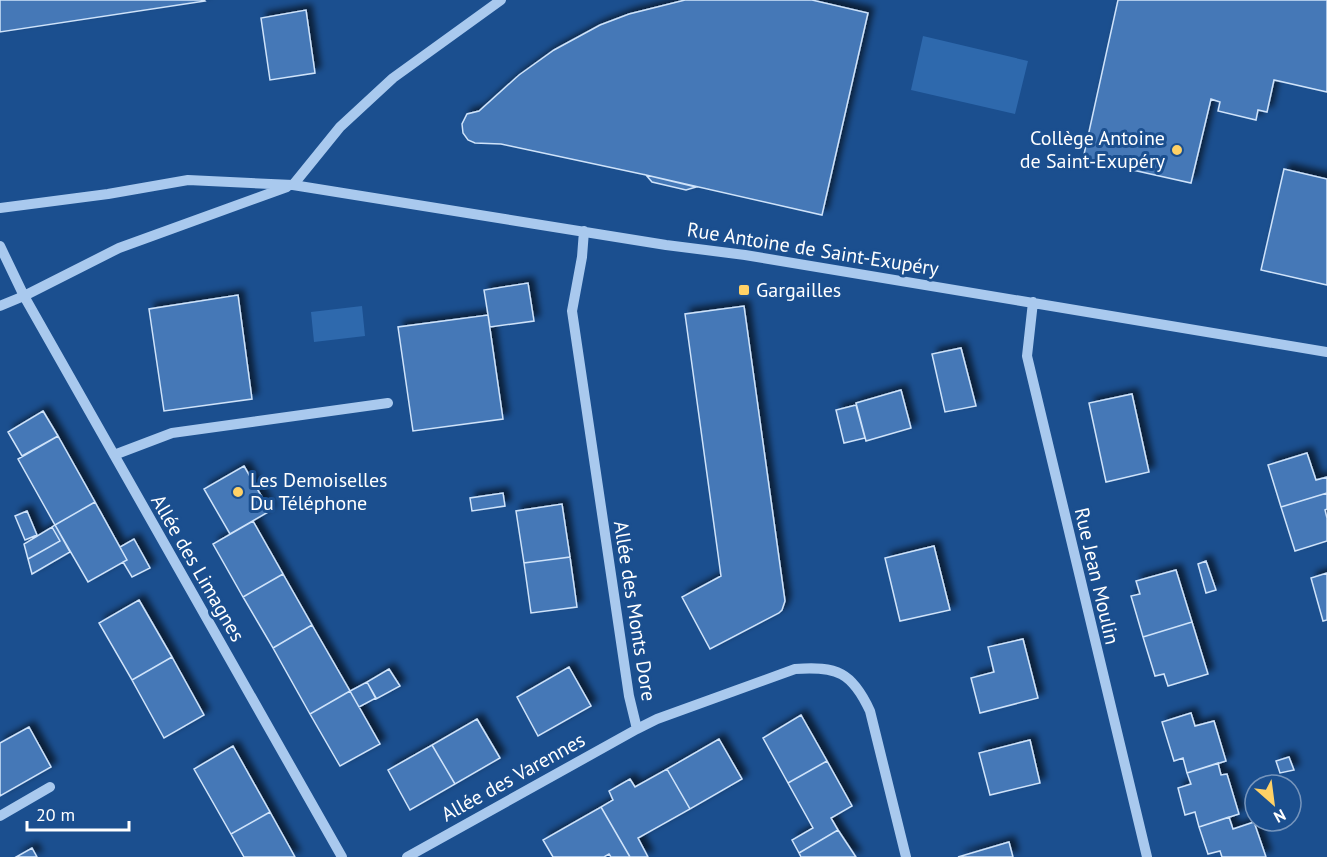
<svg xmlns="http://www.w3.org/2000/svg" width="1327" height="857" font-family="'PT Sans',sans-serif">
<style>
.green{fill:#2e69ad}
.building{fill:#4478b7;stroke:#cfe3fa;stroke-width:1.5;filter:url(#shadow)}
.lines{fill:none;stroke-linecap:round;stroke-linejoin:round}
.minor{stroke:#a9c9ee;stroke-width:10}
.poi-dot{fill:#ffd166;stroke:#1b4f8f;stroke-width:2}
.labels{text-anchor:middle;dominant-baseline:central;stroke-width:6;stroke-linejoin:round;paint-order:stroke}
.poi-label{font-size:20px;fill:#fff;stroke:#1b4f8f;text-anchor:start}
.street-label{font-size:20px;fill:#fff;stroke:#1b4f8f}
</style>
<defs>
<filter id="shadow"><feDropShadow dx="5.5" dy="-5.5" stdDeviation="3" flood-color="#0009"/></filter>
</defs>
<rect width="100%" height="100%" fill="#1b4f8f"/>
<path class="green" d="M 923,36 L 1028,61 L 1015,114 L 911,90 Z
M 362,306 L 365,336 L 314,342 L 311,312 Z"/>
<path class="building" d="M 0,0 L 204,0 L 205,1 L 0,32 Z
M 685,0 L 812,0 L 868,13 L 822,215 L 646,175 L 501,144 L 475,143 L 468,140 L 463,133 L 462,124 L 467,114 L 479,111 L 519,75 L 554,50 L 600,25 L 629,14 Z
M 1118,0 L 1327,0 L 1327,92 L 1274,80 L 1267,112 L 1258,110 L 1256,120 L 1218,111 L 1220,102 L 1211,99 L 1191,183 L 1083,159 Z
M 306,10 L 315,73 L 270,80 L 261,18 Z
M 1284,169 L 1327,179 L 1327,285 L 1261,270 Z
M 646,175 L 696,187 L 686,190 L 652,182 Z
M 528,283 L 534,321 L 490,327 L 484,290 Z
M 238,295 L 252,399 L 164,411 L 149,309 Z
M 744,306 L 785,601 L 782,610 L 779,613 L 710,649 L 682,597 L 721,576 L 685,314 Z
M 488,315 L 503,419 L 413,431 L 398,327 Z
M 961,348 L 976,406 L 945,412 L 932,354 Z
M 901,390 L 911,428 L 866,441 L 856,403 Z
M 1132,394 L 1149,472 L 1106,482 L 1089,403 Z
M 856,405 L 865,438 L 844,443 L 836,410 Z
M 43,411 L 58,436 L 22,456 L 8,432 Z
M 58,436 L 95,502 L 55,525 L 18,459 Z
M 1307,453 L 1316,480 L 1327,477 L 1327,493 L 1281,507 L 1268,465 Z
M 244,466 L 270,511 L 230,534 L 204,489 Z
M 503,493 L 505,506 L 472,511 L 470,498 Z
M 1327,493 L 1327,509 L 1325,510 L 1327,518 L 1327,541 L 1295,551 L 1281,507 Z
M 95,502 L 127,560 L 88,582 L 55,525 Z
M 562,504 L 570,557 L 524,563 L 516,511 Z
M 27,511 L 37,535 L 25,540 L 15,516 Z
M 253,521 L 283,574 L 243,597 L 213,544 Z
M 55,525 L 70,552 L 32,574 L 28,559 L 60,541 L 52,527 Z
M 52,527 L 60,541 L 28,559 L 24,544 Z
M 134,539 L 150,568 L 132,577 L 123,562 L 127,560 L 120,547 Z
M 934,546 L 950,610 L 900,621 L 885,558 Z
M 570,557 L 577,607 L 531,613 L 524,563 Z
M 1206,561 L 1216,590 L 1206,593 L 1198,564 Z
M 1176,570 L 1192,622 L 1143,637 L 1131,596 L 1140,594 L 1136,581 Z
M 1327,573 L 1327,620 L 1323,621 L 1311,578 Z
M 283,574 L 312,625 L 273,648 L 243,597 Z
M 139,600 L 172,657 L 132,680 L 99,623 Z
M 1192,622 L 1208,674 L 1168,686 L 1164,674 L 1155,676 L 1143,637 Z
M 312,625 L 350,691 L 310,714 L 273,648 Z
M 1023,639 L 1038,698 L 980,713 L 971,678 L 994,672 L 988,647 Z
M 172,657 L 204,715 L 164,738 L 132,680 Z
M 569,667 L 591,706 L 538,736 L 517,697 Z
M 389,669 L 400,686 L 376,699 L 367,682 Z
M 367,682 L 376,698 L 359,707 L 350,691 Z
M 350,691 L 380,744 L 340,766 L 310,714 Z
M 1191,713 L 1195,726 L 1214,721 L 1226,761 L 1187,773 L 1183,758 L 1174,761 L 1162,722 Z
M 801,715 L 827,761 L 788,783 L 763,738 Z
M 477,719 L 500,758 L 455,784 L 432,745 Z
M 29,727 L 51,767 L 0,796 L 0,743 Z
M 719,739 L 742,779 L 690,809 L 667,769 Z
M 1030,740 L 1040,783 L 990,795 L 979,753 Z
M 432,745 L 455,784 L 410,810 L 388,770 Z
M 233,746 L 270,812 L 231,834 L 194,769 Z
M 1289,757 L 1294,770 L 1280,773 L 1276,761 Z
M 827,761 L 852,806 L 831,818 L 838,830 L 799,853 L 792,840 L 813,828 L 788,783 Z
M 1218,763 L 1221,775 L 1227,774 L 1239,814 L 1199,827 L 1195,812 L 1185,815 L 1178,788 L 1191,784 L 1187,773 Z
M 667,769 L 690,809 L 638,838 L 648,857 L 630,857 L 601,807 L 613,800 L 609,791 L 630,779 L 635,787 Z
M 601,807 L 630,857 L 611,857 L 609,854 L 604,857 L 553,857 L 543,840 Z
M 270,812 L 295,857 L 244,857 L 231,834 Z
M 1229,817 L 1233,829 L 1254,822 L 1266,857 L 1222,857 L 1220,851 L 1208,854 L 1199,827 Z
M 838,830 L 856,857 L 801,857 L 799,853 Z
M 1009,842 L 1013,857 L 958,857 Z
M 32,848 L 37,857 L 16,857 Z"/>
<g class="lines">
<path class="minor" d="M 293,185 L 340,127 L 393,78 L 501,0
M 0,208 L 108,194 L 188,180 L 293,185 L 666,245 L 745,255 L 1327,352
M 584,231 L 582,257 L 572,311 L 629,696 L 637,729 L 657,719 L 795,669 C 837,666 852,672 870,711 L 906,857
M 0,246 L 24,296 L 342,857
M 1033,302 L 1027,356 L 1147,857
M 0,306 L 24,296 L 119,248 L 287,187
M 114,455 L 172,433 L 388,403
M 0,816 L 50,787
M 407,857 L 637,729"/>
</g>
<g class="poi-dot">
<circle cx="1177" cy="150" r="6"/>
<rect x="738" y="284" width="12" height="12" rx="3"/>
<circle cx="238" cy="492" r="6"/>
</g>
<g class="labels">
<g class="poi-label">
<text x="1165" y="138" text-anchor="end">Collège Antoine<tspan x="1165" dy="23">de Saint-Exupéry</tspan></text>
<text x="756" y="290">Gargailles</text>
<text x="250" y="480">Les Demoiselles<tspan x="250" dy="23">Du Téléphone</tspan></text>
</g>
<g class="street-label">
<text transform="translate(813 249) rotate(9)">Rue Antoine de Saint-Exupéry</text>
<text transform="translate(198 568) rotate(60)">Allée des Limagnes</text>
<text transform="translate(1097 576) rotate(77)">Rue Jean Moulin</text>
<text transform="translate(635 611) rotate(81)">Allée des Monts Dore</text>
<text transform="translate(513 777) rotate(-29)">Allée des Varennes</text>
</g>
</g>
<g transform="translate(1273 803) rotate(152)"><circle r="28" fill="#1b4f8f" stroke="#7695bc" stroke-width="1.5"/>
<path d="M0-4.5L10 22L0 15L-10 22Z" fill="#ffd166"/>
<text y="-9" font-size="16" font-weight="bold" text-anchor="middle" fill="#ffffff">N</text>
</g>
<path d="M27 821v9h102v-9" fill="none" stroke="#ffffff" stroke-width="3"/>
<text x="36" y="821" font-size="18" fill="#ffffff" stroke="#1b4f8f" stroke-width="4.5" paint-order="stroke">20 m</text>
</svg>
